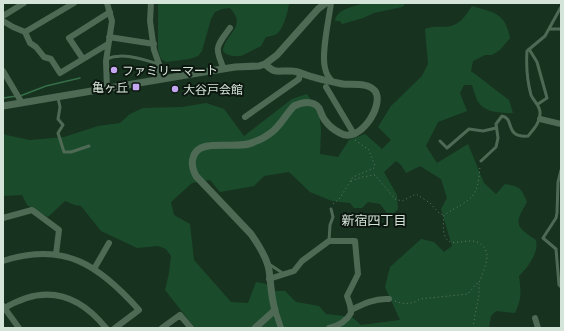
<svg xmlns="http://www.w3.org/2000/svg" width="564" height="331" font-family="Manrope,'Noto Sans JP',sans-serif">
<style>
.green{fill:#1a4c2c;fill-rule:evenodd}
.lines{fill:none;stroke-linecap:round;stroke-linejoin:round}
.stream{stroke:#356f48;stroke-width:1.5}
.path{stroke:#607667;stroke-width:1;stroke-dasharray:1 3;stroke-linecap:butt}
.service{stroke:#4e6a55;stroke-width:3}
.minor{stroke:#4e6a55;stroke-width:6}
.tertiary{stroke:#4e6a55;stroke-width:7}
.poi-dot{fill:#c5a7f1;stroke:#0c170f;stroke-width:1.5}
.labels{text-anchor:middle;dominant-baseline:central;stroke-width:4;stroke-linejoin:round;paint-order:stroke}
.poi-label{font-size:12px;fill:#d5e4d8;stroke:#0c170f;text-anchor:start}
.neighbourhood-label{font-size:13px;fill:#d5e4d8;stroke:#0c170f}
</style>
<rect width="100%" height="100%" fill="#183220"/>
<path class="green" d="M 158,3 L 289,3 C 288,11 283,32 275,35 C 273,36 269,36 266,37 L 261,46 L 241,56 L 232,56 L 226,54 L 223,51 C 225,33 248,27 230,8 L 222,9 L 215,12 L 211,19 L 202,51 L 198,56 L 189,59 L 166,62 L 161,59 L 158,50 Z
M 364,3 L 406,3 L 402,7 L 374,13 L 363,18 L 342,24 L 340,21 L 335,21 C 336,9 354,7 364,3 Z
M 472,6 C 494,13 505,12 510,38 L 500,50 L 492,55 L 485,55 L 473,61 L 471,71 L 509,100 L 513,113 C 500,113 484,113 477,100 C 475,96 474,90 472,85 L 464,85 L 460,93 L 467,111 L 438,122 L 426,146 L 437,163 L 468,144 L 484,183 L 496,194 L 505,184 C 521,187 521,188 527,202 C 514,224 515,226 536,240 C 539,253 528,267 519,276 C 521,291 522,299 515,313 L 496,311 L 491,316 L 489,328 L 257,328 L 252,326 L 251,328 L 195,328 L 165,290 L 169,273 L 171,256 L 166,249 L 158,246 L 137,248 L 101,231 L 81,206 L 75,205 L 65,201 L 48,217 L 27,205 L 22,195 L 3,196 L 3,133 L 6,135 L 30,140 L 64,137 L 98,126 L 120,123 L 130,114 L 143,108 L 182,107 L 206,103 L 224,109 L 244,136 L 292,99 L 307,94 L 319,112 L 321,130 L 320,154 L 338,157 L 349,140 L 365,134 L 382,149 L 391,140 L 378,127 L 391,106 L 422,76 L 428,64 L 425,29 C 434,25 443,28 451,26 C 461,24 467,13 472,6 ZM 396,161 L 401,165 L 406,173 L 420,166 L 441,179 L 447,198 L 441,209 L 452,246 L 444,252 L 434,242 L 421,239 L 390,267 L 385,287 L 400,320 L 361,325 L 352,317 L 326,314 L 319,306 L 296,302 L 285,291 L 274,291 L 266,284 L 256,282 L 248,303 L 231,302 L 194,260 L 190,224 L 174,215 L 171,202 L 192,183 L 210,180 L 220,192 L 254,186 L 264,176 L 289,172 L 310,192 L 332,201 L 350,203 L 354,208 L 362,208 L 368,202 L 380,204 L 390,217 L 398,209 L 397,195 L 384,172 Z"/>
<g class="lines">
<path class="stream" d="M 20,96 L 46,86 L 80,78
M 3,98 L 17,96"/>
<path class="path" d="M 351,181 L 362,177 L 375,175 L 395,199 L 402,201 L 416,194 L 430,203 L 440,214 L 444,215
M 333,204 L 340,198 L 353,177 L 374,168 L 375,166 L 369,150 L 355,140
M 395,301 C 404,305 412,304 420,299 L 468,294 L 477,283 L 479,283 C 482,275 487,264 487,256 C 487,252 485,248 482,245 C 466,231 439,262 444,215 C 471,198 478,201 480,165
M 473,328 L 475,315 L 479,295 L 479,284"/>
<path class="service" d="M 550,29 L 561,29
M 529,49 L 537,62 L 547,98 L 538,104
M 106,59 C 124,52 141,59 159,64
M 58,98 L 60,107 L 58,119 L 63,125 L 58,133 L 64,152 L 71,152 L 89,146
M 440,141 L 447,148 L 469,129 L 483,131 L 496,128
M 481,161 L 496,147 L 498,138 L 496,124 L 502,116 C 515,118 504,138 528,136 C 533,130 540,123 540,114 C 541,106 534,102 531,95 C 527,80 526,66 527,51 L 545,36 L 561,7
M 561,170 L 558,182 L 557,213 L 556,218 L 543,238 L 556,249 L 559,285 L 561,287
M 329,241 L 330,225 L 333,217 L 331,209
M 269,264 L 284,274"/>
<path class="minor" d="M 151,3 L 150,21 L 154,50 L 159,64 L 158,80
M 331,3 C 329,19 321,54 325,68 C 326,73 329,78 332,81
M 3,16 L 24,3
M 3,21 L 13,27 L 25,32 L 30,43 L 36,47 L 44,57 L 51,59 L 60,73 L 108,44
M 25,32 L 74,3
M 109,37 L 154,44
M 83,59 L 69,38 L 110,12
M 224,69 C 214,47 216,47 230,28
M 3,71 L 22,103
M 326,87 L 354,134
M 107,89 L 106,61 L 112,21 L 107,3
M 245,117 L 299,79 L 300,73
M 540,119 L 561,124
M 3,218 L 32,210 L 59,230 L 56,254
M 3,261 C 64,241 99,265 139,310 L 115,328
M 94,269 L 109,243
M 269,279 L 294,271 L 302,261 L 329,241 L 355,241 L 358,274 L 347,296 L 350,305 L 351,313 C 346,322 338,326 329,328
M 3,306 L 19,328
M 3,309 C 43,284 77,292 106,328
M 275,310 L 281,328
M 351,310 C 363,304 375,298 389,299
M 535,318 L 538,328
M 162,328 L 180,315 L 191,328"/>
<path class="tertiary" d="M 3,106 L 198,73 L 235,67 L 259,66 L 265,64 L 277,55 L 318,9 L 326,3
M 255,328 L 275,310 C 271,297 271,284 269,270 C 267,258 258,244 251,234 L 196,176 C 193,170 191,164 193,158 C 198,136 236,151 254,142 C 260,140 267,136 272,132 C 281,125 286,114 294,106 C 302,102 313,100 319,108 C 321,112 322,116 324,119 C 328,125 334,130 340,133 C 359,145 385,105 375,91 C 368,82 352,85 343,84 C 333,82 322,80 313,77 C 306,76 299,71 292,71 C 278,70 276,75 265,64"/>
</g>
<g class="poi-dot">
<circle cx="114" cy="70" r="4"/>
<rect x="132" y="83" width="8" height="8" rx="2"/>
<circle cx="175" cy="89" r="4"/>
</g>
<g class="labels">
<g class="poi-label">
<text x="122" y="70">ファミリーマート</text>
<text x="128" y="87" text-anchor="end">亀ヶ丘</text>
<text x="183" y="89">大谷戸会館</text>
</g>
<g class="neighbourhood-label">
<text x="374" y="220">新宿四丁目</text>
</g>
</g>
<rect width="564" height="331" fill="none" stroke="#d5e4d8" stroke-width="8"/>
</svg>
